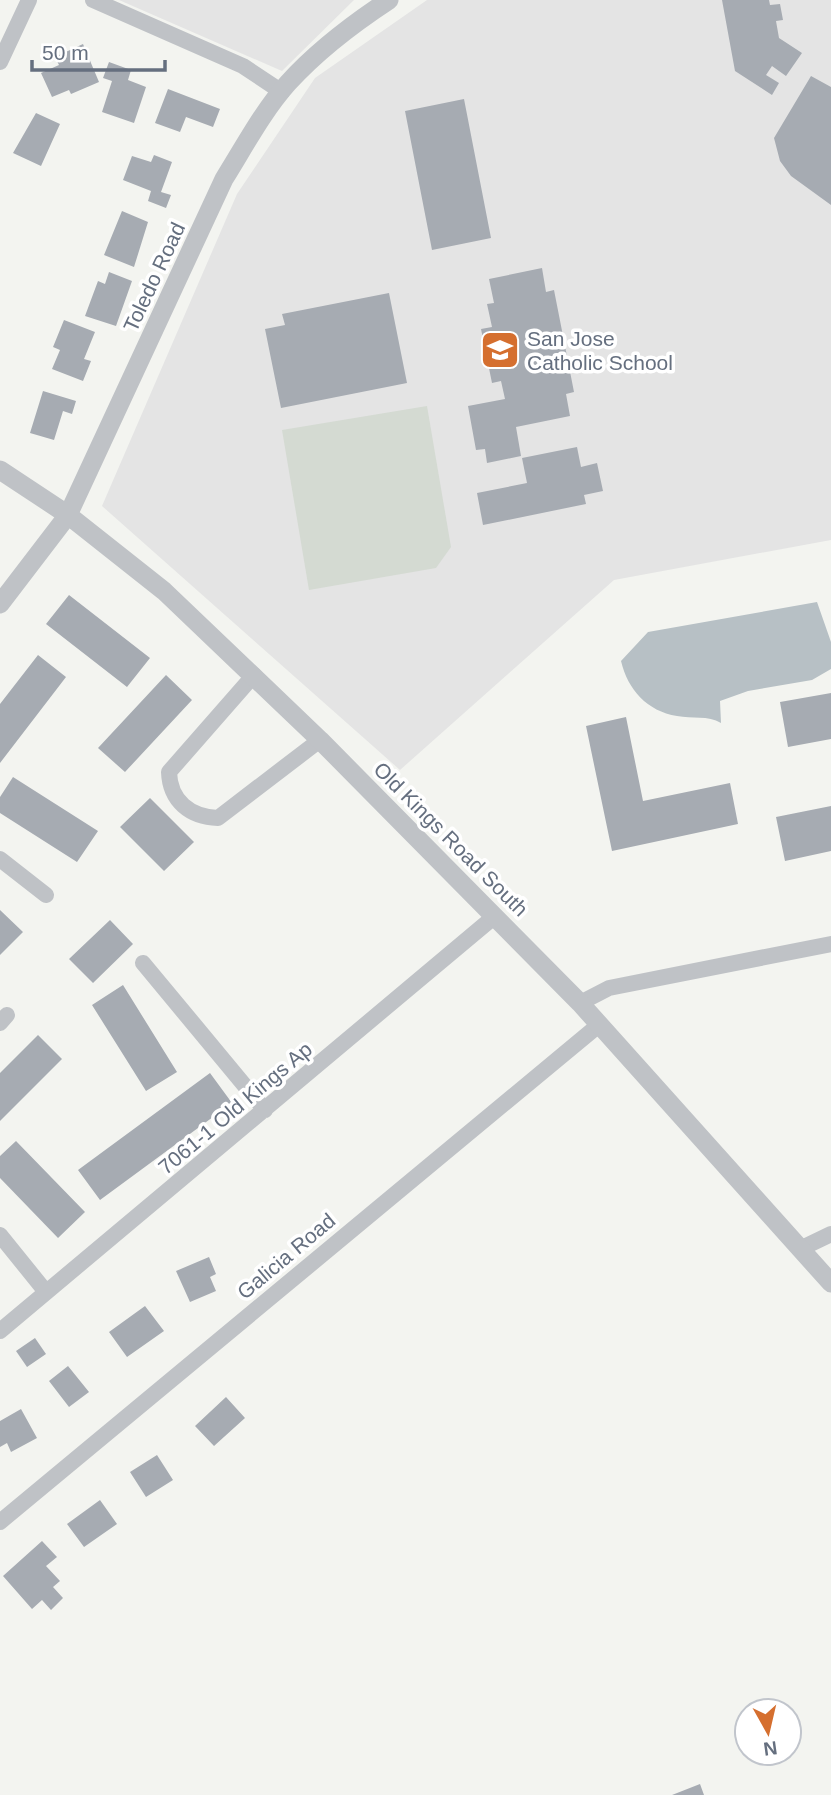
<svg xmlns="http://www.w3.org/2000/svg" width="831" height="1795" font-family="Arial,sans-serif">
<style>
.built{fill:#e4e4e4}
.green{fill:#d4dad2}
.water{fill:#b7c0c5}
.building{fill:#a6abb2}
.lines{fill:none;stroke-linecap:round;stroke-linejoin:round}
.minor{stroke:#bfc2c6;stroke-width:16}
.tertiary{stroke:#bfc2c6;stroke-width:19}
.labels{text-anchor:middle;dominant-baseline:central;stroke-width:7;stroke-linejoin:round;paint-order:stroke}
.street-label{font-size:21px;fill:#656f7f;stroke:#fff}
.poi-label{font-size:21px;fill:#656f7f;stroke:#fff;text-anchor:start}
</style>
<rect width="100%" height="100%" fill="#f3f4f0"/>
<path class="built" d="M 119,0 L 354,0 L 282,71 Z
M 427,0 L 831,0 L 831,540 L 614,580 L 400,770 L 102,506 L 237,194 L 315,78 Z"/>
<path class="green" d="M 427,406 L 451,547 L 436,568 L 309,590 L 282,430 Z"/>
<path class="water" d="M 817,602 L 831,642 L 831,669 L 812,680 L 748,691 L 720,701 L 721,723 C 708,715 692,719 677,716 C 647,711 628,690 621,661 L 648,632 Z"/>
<path class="building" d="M 722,0 L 769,0 L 770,5 L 780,4 L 783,20 L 776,21 L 779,38 L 802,53 L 786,76 L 772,66 L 766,75 L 779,83 L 772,95 L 735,71 Z
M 83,44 L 99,82 L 71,94 L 69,90 L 52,97 L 41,73 L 59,65 L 55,57 Z
M 109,62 L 131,70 L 128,80 L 146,87 L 134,123 L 102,112 L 112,81 L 103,78 Z
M 811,76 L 831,87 L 831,205 L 791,176 L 780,161 L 774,138 Z
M 168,89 L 220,109 L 213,127 L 186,117 L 180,132 L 155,123 Z
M 464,99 L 491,238 L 432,250 L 405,111 Z
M 36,113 L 60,124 L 41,166 L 13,153 Z
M 154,155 L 172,162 L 161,192 L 171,195 L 166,208 L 148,201 L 151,191 L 123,180 L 132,156 L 151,162 Z
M 122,211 L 148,222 L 134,267 L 104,255 Z
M 542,268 L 546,292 L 554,290 L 574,392 L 566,394 L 570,416 L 516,427 L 521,456 L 487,463 L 485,449 L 476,450 L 468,406 L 505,399 L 501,381 L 492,383 L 481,329 L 492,327 L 487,304 L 494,303 L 489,279 Z
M 109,272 L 132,281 L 116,326 L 85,316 L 98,281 L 105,284 Z
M 389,293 L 407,383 L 281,408 L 265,329 L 285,325 L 282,314 Z
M 64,320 L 95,332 L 84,359 L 91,361 L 83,381 L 52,369 L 60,350 L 53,347 Z
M 43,391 L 76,401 L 72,414 L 63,411 L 54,440 L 30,433 Z
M 577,447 L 581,467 L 597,463 L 603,491 L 584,495 L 586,504 L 483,525 L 477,493 L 527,483 L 522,458 Z
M 69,595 L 150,658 L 127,687 L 46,624 Z
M 38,655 L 66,677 L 0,763 L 0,704 Z
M 166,675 L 192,700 L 125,772 L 98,748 Z
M 831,693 L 831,739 L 788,747 L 780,702 Z
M 626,717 L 643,801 L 730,783 L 738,824 L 612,851 L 586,726 Z
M 13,777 L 98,831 L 77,862 L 0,813 L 0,797 Z
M 150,798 L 194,842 L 164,871 L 120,827 Z
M 831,806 L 831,851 L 785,861 L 776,817 Z
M 0,910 L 23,932 L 0,955 Z
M 110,920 L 133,944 L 93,983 L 69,959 Z
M 123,985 L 177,1072 L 146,1091 L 92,1005 Z
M 38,1035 L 62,1059 L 0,1121 L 0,1073 Z
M 210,1073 L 232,1103 L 100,1200 L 78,1170 Z
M 16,1141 L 85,1212 L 58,1238 L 0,1178 L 0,1156 Z
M 209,1257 L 216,1274 L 210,1277 L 216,1291 L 190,1302 L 176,1271 Z
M 145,1306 L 164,1331 L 127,1357 L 109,1332 Z
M 35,1338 L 46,1354 L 27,1367 L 16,1351 Z
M 68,1366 L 89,1392 L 69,1407 L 49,1381 Z
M 226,1397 L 245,1418 L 214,1446 L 195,1426 Z
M 21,1409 L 37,1438 L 11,1452 L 7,1443 L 0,1447 L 0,1421 Z
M 157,1455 L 173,1480 L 146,1497 L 130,1472 Z
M 100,1500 L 117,1524 L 84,1547 L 67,1524 Z
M 42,1541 L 57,1557 L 46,1566 L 60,1581 L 53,1587 L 63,1598 L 51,1610 L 42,1600 L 32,1609 L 3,1576 Z
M 700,1784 L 704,1795 L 672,1795 Z"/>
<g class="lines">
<path class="minor" d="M 93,0 L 243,66 L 282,92
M 0,62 L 29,0
M 254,675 L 169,772 C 170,801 190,817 218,818 L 320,740
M 0,859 L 46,895
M 143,963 L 265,1110
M 580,1003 L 609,988 L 831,944
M 0,1023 L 7,1015
M 0,1235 L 46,1292
M 802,1248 L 831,1234
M 0,1331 L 495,916
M 0,1522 L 600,1024"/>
<path class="tertiary" d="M 0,470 L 68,515 L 164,591 L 320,740 L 580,1003 L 831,1283
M 0,604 L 68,515 L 224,179 C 244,147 263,111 288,83 C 317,51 354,23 389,0"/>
</g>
<defs>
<g id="school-square" transform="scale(2.0125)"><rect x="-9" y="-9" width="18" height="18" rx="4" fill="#d56f2f" stroke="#fff"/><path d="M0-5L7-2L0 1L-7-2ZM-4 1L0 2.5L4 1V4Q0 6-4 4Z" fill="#fff"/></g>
</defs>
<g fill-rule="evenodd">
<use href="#school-square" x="500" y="350"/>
</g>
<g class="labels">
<g class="street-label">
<text transform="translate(154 277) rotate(-65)">Toledo Road</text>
<text transform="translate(451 839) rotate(45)">Old Kings Road South</text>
<text transform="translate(235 1108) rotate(-40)">7061-1 Old Kings Ap</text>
<text transform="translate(286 1256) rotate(-40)">Galicia Road</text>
</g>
<g class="poi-label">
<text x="527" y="338">San Jose<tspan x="527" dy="24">Catholic School</tspan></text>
</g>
</g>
<g transform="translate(768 1732) rotate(172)"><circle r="33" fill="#ffffff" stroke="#c1c5cc" stroke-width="2"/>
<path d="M0-5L12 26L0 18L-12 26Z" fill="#d56f2f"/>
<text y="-10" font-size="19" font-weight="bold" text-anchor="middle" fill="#656f7f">N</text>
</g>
<path d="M32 60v10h133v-10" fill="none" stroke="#656f7f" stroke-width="3.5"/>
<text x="42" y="60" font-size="21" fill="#656f7f" stroke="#ffffff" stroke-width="5" paint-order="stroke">50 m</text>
</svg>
